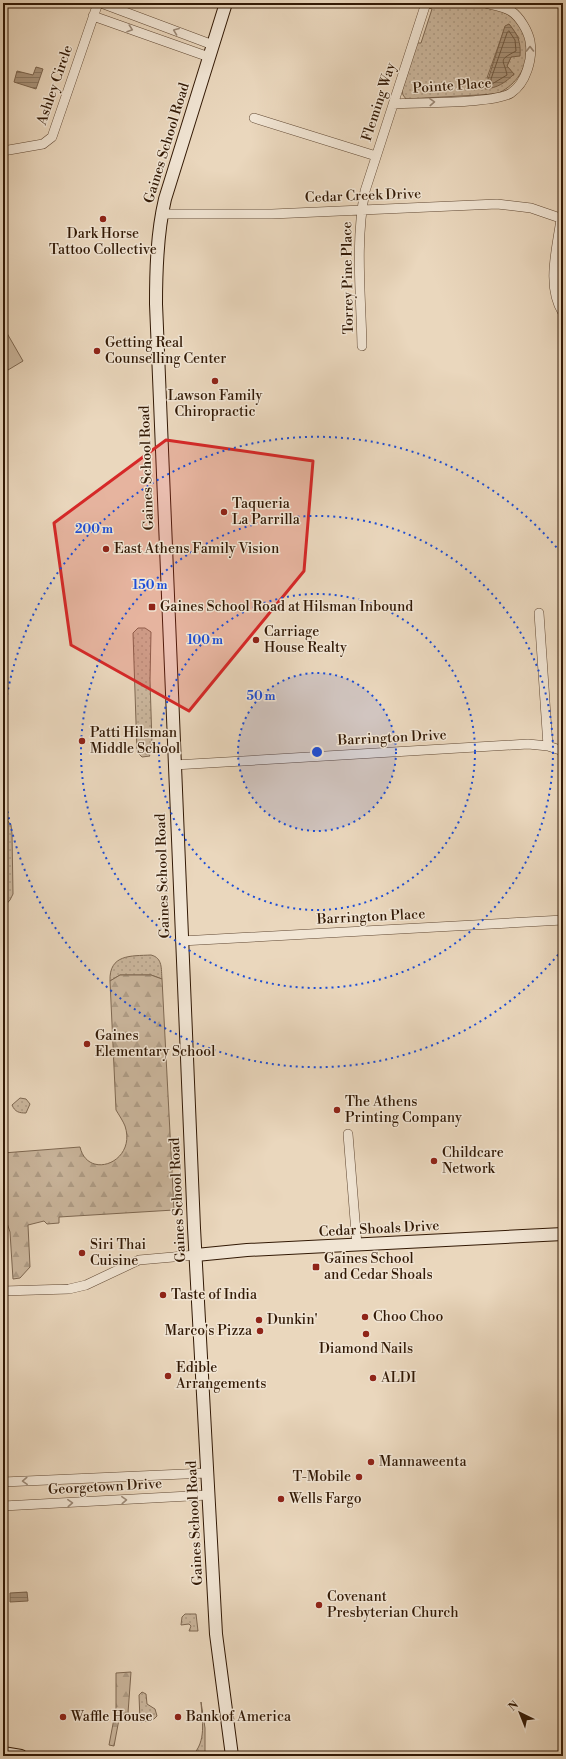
<svg xmlns="http://www.w3.org/2000/svg" width="566" height="1759" font-family="'Libre Bodoni',serif">
<style>
.grass{fill:url(#grass-dots);stroke:#7e6852;fill-rule:evenodd}
.forest{fill:url(#forest-firs);stroke:#7e6852}
.garden{fill:#cbb79e;stroke:#7e6852}
.water{fill:url(#water-rules);stroke:#7b644e}
.lines{fill:none;stroke-linecap:round;stroke-linejoin:round}
.shore{stroke:#6e5842;stroke-width:1}
.street-casing{stroke:#604833;stroke-width:10}
.secondary-casing{stroke:#321905;stroke-width:14}
.street{stroke:#f1e5d4;stroke-width:9}
.secondary{stroke:#f1e5d4;stroke-width:12}
.oneway{stroke:#9b8977}
.marked{fill:#d62828;fill-opacity:0.2;stroke:#d62828;stroke-width:3;stroke-linejoin:round}
.ring{fill:none;stroke:#1d4ed8;stroke-width:2;stroke-dasharray:2 4}
.poi-dot{fill:#8f2418;stroke:#f1e5d4;stroke-width:1.5}
.labels{text-anchor:middle;dominant-baseline:central;stroke-width:3;stroke-linejoin:round;paint-order:stroke}
.street-label{font-size:14px;fill:#321905;stroke:#f1e5d4}
.poi-label{font-size:14px;fill:#321905;stroke:#f1e5d4;text-anchor:start}
.centre{fill:#1d4ed8;stroke:#f1e5d4;stroke-width:2}
.ring-label{font-size:12px;text-anchor:middle;font-weight:bold;fill:#1d4ed8;stroke:#f1e5d4;stroke-width:3;stroke-linejoin:round;paint-order:stroke}
</style>
<defs>
<pattern id="grass-dots" width="8" height="8" patternUnits="userSpaceOnUse"><rect width="8" height="8" fill="#cbb79e"/><path d="M2 2h.1M6 6h.1" fill="none" stroke="#af9d87" stroke-width="1.8" stroke-linecap="round"/></pattern>
<pattern id="forest-firs" width="22" height="20" patternUnits="userSpaceOnUse"><rect width="22" height="20" fill="#cbb79e"/><path d="M5 1l3.5 6h-7zM16 11l3.5 6h-7z" fill="#af9d87"/></pattern>
<pattern id="water-rules" width="6" height="5" patternUnits="userSpaceOnUse"><rect width="6" height="5" fill="#ab967e"/><path d="M0 2.5h6" fill="none" stroke="#8c7a65"/></pattern>
</defs>
<rect width="100%" height="100%" fill="#ead7bd"/>
<filter id="stains"><feTurbulence type="fractalNoise" baseFrequency=".005" numOctaves="4"/><feColorMatrix values="0 0 0 0 .2 0 0 0 0 .09 0 0 0 0 .02 0 0 0 .5 -.17"/></filter>
<radialGradient id="worn" r=".72"><stop offset=".6" stop-color="#630" stop-opacity="0"/><stop offset="1" stop-color="#630" stop-opacity=".3"/></radialGradient>
<path class="grass" d="M 430,3 C 455,3 480,1 503,12 C 540,30 532,80 496,94 L 406,99 L 403,95 L 402,91 L 417,43 L 421,43 L 432,9 L 429,8 ZM 509,24 L 519,38 L 514,56 L 511,57 L 507,66 L 514,75 L 487,78 L 505,27 Z
M 138,628 L 145,628 L 151,632 L 150,680 L 152,744 L 148,753 L 150,756 L 142,757 L 137,752 L 133,633 Z
M 3,815 L 11,825 L 12,834 L 13,894 L 10,900 L 3,908 Z
M 151,955 C 163,958 161,969 162,979 L 151,975 L 120,975 L 110,981 C 109,954 131,956 151,955 Z
M 20,1098 L 26,1099 L 30,1104 L 26,1113 C 19,1113 15,1112 12,1105 Z
M 185,1614 L 196,1614 L 198,1631 L 189,1631 L 191,1626 L 189,1624 L 181,1625 L 182,1617 Z
M 142,1692 L 146,1694 L 147,1704 L 155,1709 L 157,1716 L 154,1719 L 141,1722 L 140,1721 L 139,1695 Z
M 201,1702 L 205,1728 L 205,1756 L 192,1756 C 207,1741 202,1721 201,1702 Z"/>
<path class="forest" d="M 120,975 L 151,975 L 162,979 L 174,1210 L 59,1217 L 59,1223 L 47,1224 L 44,1221 L 28,1225 L 30,1267 L 20,1278 L 13,1279 L 10,1232 L 6,1220 L 3,1220 L 3,1153 L 80,1147 C 88,1181 137,1162 125,1126 C 123,1121 119,1115 116,1110 L 110,981 Z
M 131,1672 L 128,1713 L 125,1715 L 120,1714 L 114,1746 L 109,1745 L 116,1708 L 116,1673 Z"/>
<path class="garden" d="M 4,328 L 23,361 L 8,370 L 3,361 Z"/>
<path class="water" d="M 509,24 C 518,35 521,42 520,56 L 511,57 L 507,66 L 514,74 C 505,83 497,88 485,89 L 505,26 Z
M 36,67 L 43,69 L 36,89 L 14,82 L 17,71 L 33,75 Z
M 27,1592 L 28,1601 L 10,1602 L 10,1593 Z"/>
<g class="lines">
<path class="shore" d="M 509,31 L 515,40 L 516,51 C 497,61 504,59 507,75 L 492,84 L 491,79 L 507,33 Z"/>
<g class="street-casing">
<path id="street" d="M 101,3 L 213,45
M 93,16 L 209,57
M 393,104 C 417,102 494,104 511,93 C 526,83 533,59 530,41 C 528,31 520,17 511,11 C 504,7 492,5 485,3
M 254,118 L 376,156
M 3,151 L 43,144 L 52,137 L 98,3
M 161,214 L 272,214 L 497,204 L 531,208 L 563,219
M 561,219 C 557,249 546,286 563,313
M 362,346 C 361,295 355,242 365,191 L 426,3
M 539,613 L 548,746
M 174,765 L 528,744 L 548,746 L 563,751
M 181,941 L 563,920
M 348,1134 L 357,1245
M 3,1291 L 69,1289 L 86,1285 L 139,1260 L 196,1255
M 3,1482 L 207,1473
M 3,1506 L 208,1495"/>
</g>
<g class="secondary-casing">
<path id="secondary" d="M 226,3 L 165,199 C 157,233 156,269 156,304 L 194,1228 L 216,1634 L 232,1756
M 196,1255 L 247,1250 L 563,1234
M 3,1753 L 21,1756"/>
</g>
<use href="#street" class="street"/>
<use href="#secondary" class="secondary"/>
</g>
<defs><path id="oneway-chevron" d="M-2-3.5L2.5 0L-2 3.5" fill="none" stroke-width="1.6" stroke-linecap="round" stroke-linejoin="round"/></defs>
<g class="oneway">
<use href="#oneway-chevron" transform="translate(130 29) rotate(19)"/>
<use href="#oneway-chevron" transform="translate(176 31) rotate(-159)"/>
<use href="#oneway-chevron" transform="translate(530 49) rotate(-90)"/>
<use href="#oneway-chevron" transform="translate(432 102) rotate(-3)"/>
<use href="#oneway-chevron" transform="translate(25 1481) rotate(177)"/>
<use href="#oneway-chevron" transform="translate(124 1500) rotate(-3)"/>
<use href="#oneway-chevron" transform="translate(70 1503) rotate(-3)"/>
</g>
<path class="marked" d="M 166,440 L 313,461 L 304,571 L 189,711 L 71,645 L 54,523 Z"/>
<circle cx="317" cy="752" r="79" fill="#1d4ed8" fill-opacity=".12"/>
<g class="ring">
<circle cx="317" cy="752" r="79"/>
<circle cx="317" cy="752" r="158"/>
<circle cx="317" cy="752" r="236"/>
<path d="M562 950A315 315 0 0 1 3 779M3 725A315 315 0 0 1 562 554"/>
</g>
<g class="poi-dot">
<circle cx="103" cy="219" r="4"/>
<circle cx="97" cy="351" r="4"/>
<circle cx="215" cy="381" r="4"/>
<circle cx="224" cy="512" r="4"/>
<circle cx="106" cy="549" r="4"/>
<rect x="148" y="603" width="8" height="8" rx="2"/>
<circle cx="256" cy="640" r="4"/>
<circle cx="82" cy="741" r="4"/>
<circle cx="87" cy="1044" r="4"/>
<circle cx="337" cy="1110" r="4"/>
<circle cx="434" cy="1161" r="4"/>
<circle cx="82" cy="1253" r="4"/>
<rect x="312" y="1263" width="8" height="8" rx="2"/>
<circle cx="163" cy="1295" r="4"/>
<circle cx="365" cy="1317" r="4"/>
<circle cx="259" cy="1320" r="4"/>
<circle cx="260" cy="1331" r="4"/>
<circle cx="366" cy="1334" r="4"/>
<circle cx="168" cy="1376" r="4"/>
<circle cx="373" cy="1378" r="4"/>
<circle cx="371" cy="1462" r="4"/>
<circle cx="359" cy="1477" r="4"/>
<circle cx="281" cy="1499" r="4"/>
<circle cx="319" cy="1605" r="4"/>
<circle cx="63" cy="1717" r="4"/>
<circle cx="178" cy="1717" r="4"/>
</g>
<g class="labels">
<g class="street-label">
<text transform="translate(55 85) rotate(-71)">Ashley Circle</text>
<text transform="translate(452 86) rotate(-4)">Pointe Place</text>
<text transform="translate(379 102) rotate(-72)">Fleming Way</text>
<text transform="translate(167 143) rotate(-73)">Gaines School Road</text>
<text transform="translate(363 196) rotate(-2)">Cedar Creek Drive</text>
<text transform="translate(348 278) rotate(-91)">Torrey Pine Place</text>
<text transform="translate(147 468) rotate(-92)">Gaines School Road</text>
<text transform="translate(392 738) rotate(-3)">Barrington Drive</text>
<text transform="translate(163 876) rotate(-92)">Gaines School Road</text>
<text transform="translate(371 917) rotate(-3)">Barrington Place</text>
<text transform="translate(178 1200) rotate(-93)">Gaines School Road</text>
<text transform="translate(379 1229) rotate(-3)">Cedar Shoals Drive</text>
<text transform="translate(105 1487) rotate(-3)">Georgetown Drive</text>
<text transform="translate(195 1523) rotate(-93)">Gaines School Road</text>
</g>
<g class="poi-label">
<text x="103" y="234" text-anchor="middle">Dark Horse<tspan x="103" dy="16">Tattoo Collective</tspan></text>
<text x="105" y="343">Getting Real<tspan x="105" dy="16">Counselling Center</tspan></text>
<text x="215" y="396" text-anchor="middle">Lawson Family<tspan x="215" dy="16">Chiropractic</tspan></text>
<text x="232" y="504">Taqueria<tspan x="232" dy="16">La Parrilla</tspan></text>
<text x="114" y="549">East Athens Family Vision</text>
<text x="160" y="607">Gaines School Road at Hilsman Inbound</text>
<text x="264" y="632">Carriage<tspan x="264" dy="16">House Realty</tspan></text>
<text x="90" y="733">Patti Hilsman<tspan x="90" dy="16">Middle School</tspan></text>
<text x="95" y="1036">Gaines<tspan x="95" dy="16">Elementary School</tspan></text>
<text x="345" y="1102">The Athens<tspan x="345" dy="16">Printing Company</tspan></text>
<text x="442" y="1153">Childcare<tspan x="442" dy="16">Network</tspan></text>
<text x="90" y="1245">Siri Thai<tspan x="90" dy="16">Cuisine</tspan></text>
<text x="324" y="1259">Gaines School<tspan x="324" dy="16">and Cedar Shoals</tspan></text>
<text x="171" y="1295">Taste of India</text>
<text x="373" y="1317">Choo Choo</text>
<text x="267" y="1320">Dunkin'</text>
<text x="252" y="1331" text-anchor="end">Marco's Pizza</text>
<text x="366" y="1349" text-anchor="middle">Diamond Nails</text>
<text x="176" y="1368">Edible<tspan x="176" dy="16">Arrangements</tspan></text>
<text x="381" y="1378">ALDI</text>
<text x="379" y="1462">Mannaweenta</text>
<text x="351" y="1477" text-anchor="end">T-Mobile</text>
<text x="289" y="1499">Wells Fargo</text>
<text x="327" y="1597">Covenant<tspan x="327" dy="16">Presbyterian Church</tspan></text>
<text x="71" y="1717">Waffle House</text>
<text x="186" y="1717">Bank of America</text>
</g>
</g>
<circle cx="317" cy="752" r="6" class="centre"/>
<g class="ring-label">
<text x="94" y="533">200 m</text>
<text x="150" y="589">150 m</text>
<text x="205" y="644">100 m</text>
<text x="261" y="700">50 m</text>
</g>
<rect width="566" height="1759" fill="none" stroke="#ead7bd" stroke-width="16"/>
<rect x="4" y="4" width="558" height="1751" fill="none" stroke="#321905" stroke-width="2"/>
<rect x="8" y="8" width="550" height="1743" fill="none" stroke="#321905"/>
<g transform="translate(520 1713) rotate(317)" stroke="#f1e5d4" stroke-width="3" paint-order="stroke">
<path d="M0-3L7 15L0 10L-7 15Z" fill="#321905"/>
<text y="-6" font-size="11" font-weight="bold" text-anchor="middle" fill="#321905">N</text>
</g>
<rect width="100%" height="100%" filter="url(#stains)"/>
<rect width="100%" height="100%" fill="url(#worn)"/>
</svg>
